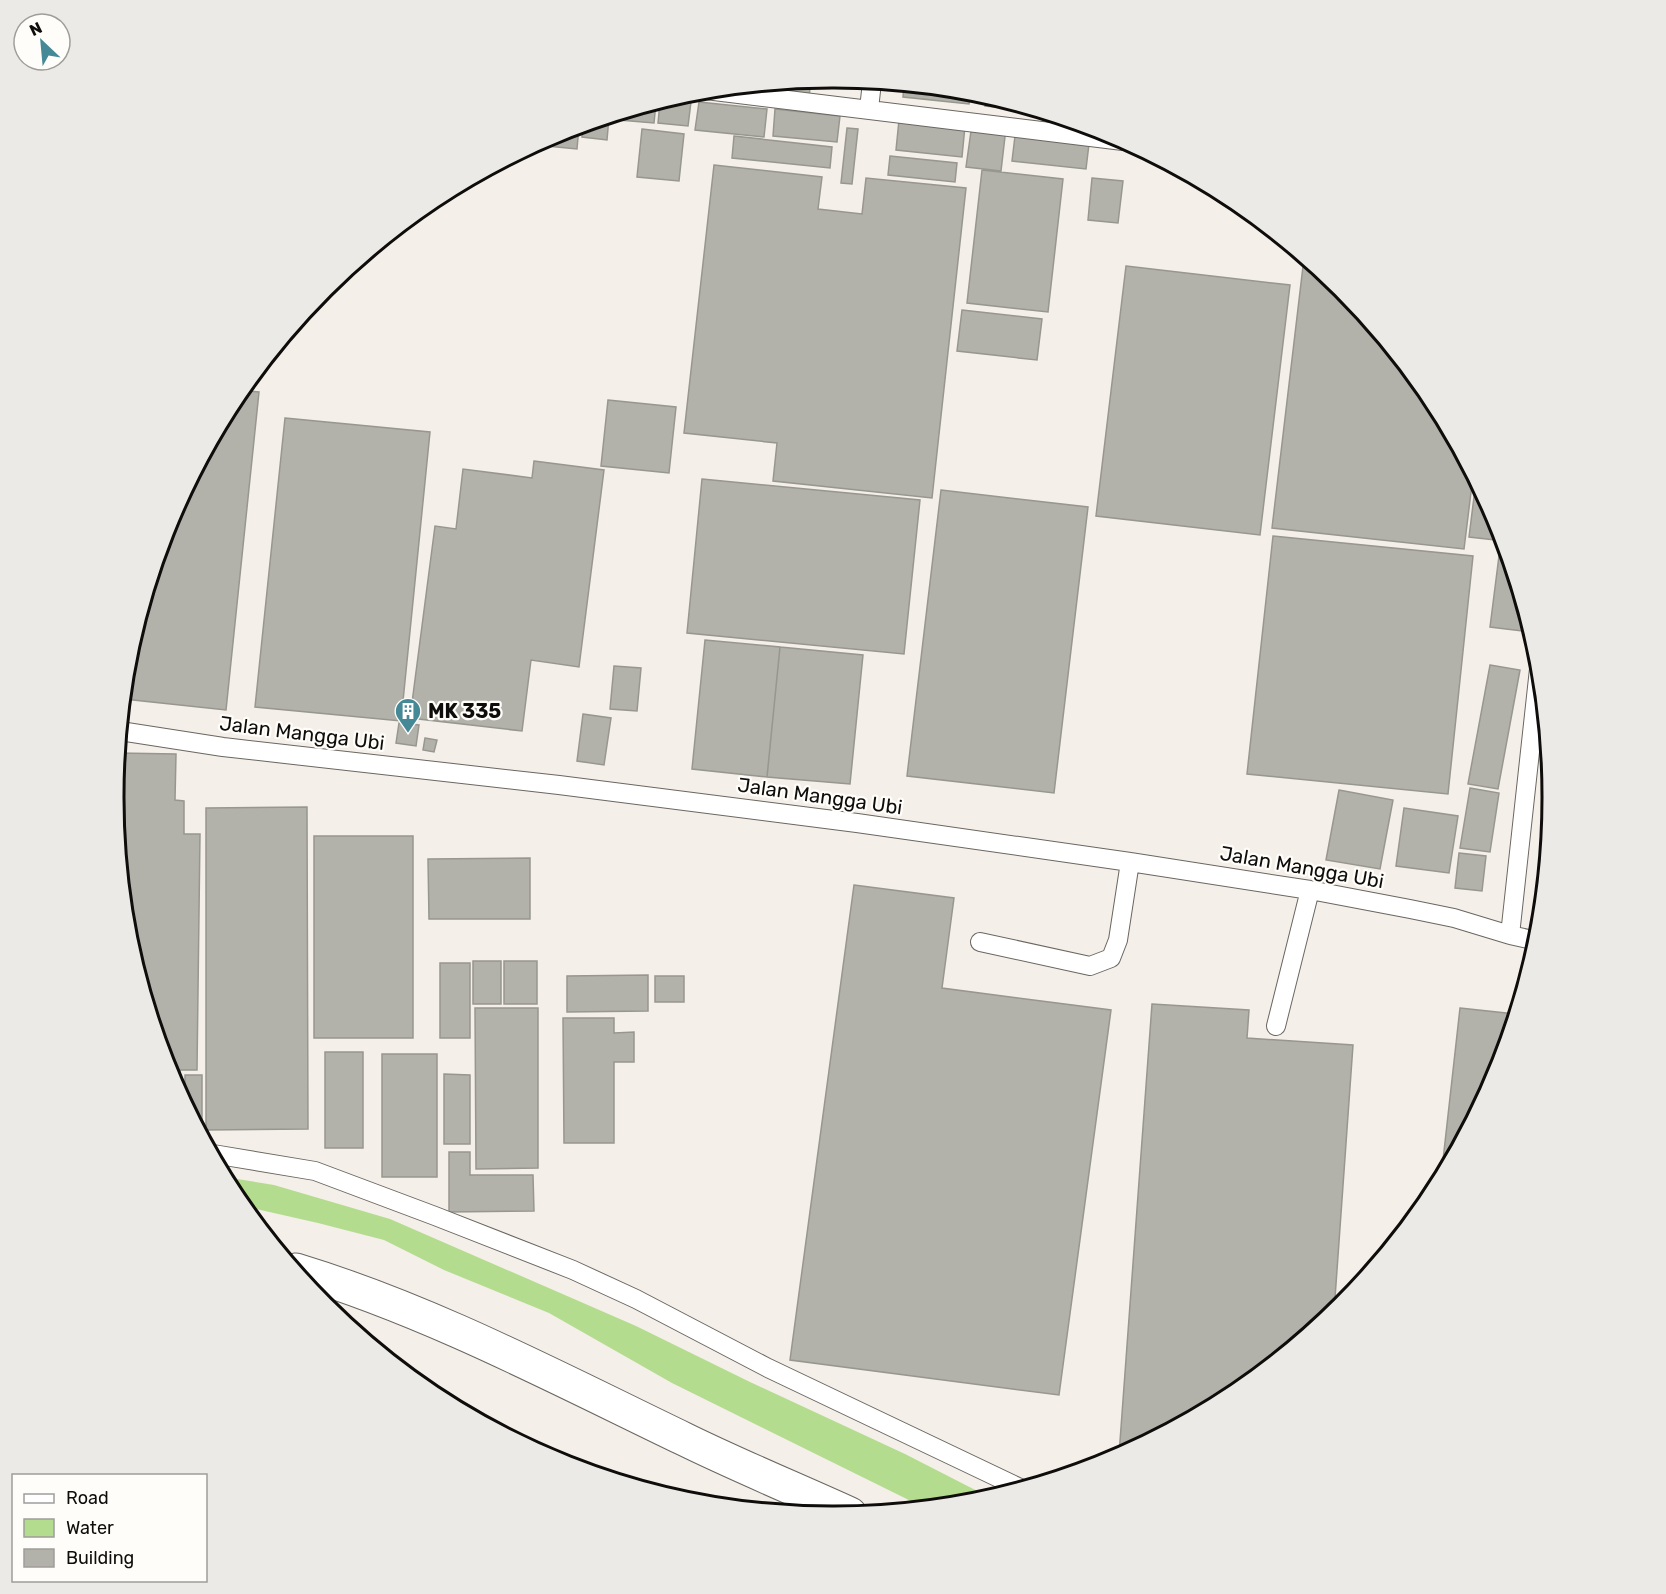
<svg xmlns="http://www.w3.org/2000/svg" width="1666" height="1594" font-family="Rubik,sans-serif">
<style>
.water{fill:#b4dc8e}
.building{fill:#b2b1aa;stroke:#97978f;stroke-width:1.5}
.lines{fill:none;stroke-linecap:round;stroke-linejoin:round}
.service-casing{stroke:#6a6660;stroke-width:20}
.minor-casing{stroke:#6a6660;stroke-width:35}
.service{stroke:#fff;stroke-width:18}
.minor{stroke:#fff;stroke-width:33}
.labels{text-anchor:middle;dominant-baseline:central;stroke-width:4.5;stroke-linejoin:round;paint-order:stroke}
.poi-label{font-size:20px;font-weight:bold;fill:#0f0d0b;stroke:#fffdfa;text-anchor:start}
.street-label{font-size:20px;fill:#0f0d0b;stroke:#fffdfa}
.rim{fill:none;stroke:#0f0d0b;stroke-width:3}
</style>
<rect width="100%" height="100%" fill="#f4efe8"/>
<path class="water" d="M 225,1177 L 274,1185 L 390,1219 L 636,1326 L 750,1382 L 905,1454 L 989,1497 L 973,1502 L 923,1507 L 672,1383 L 549,1313 L 444,1270 L 384,1240 L 318,1223 L 243,1206 L 235,1196 Z"/>
<path class="building" d="M 811,80 L 809,97 L 766,92 L 767,85 Z
M 904,85 L 971,92 L 969,104 L 903,97 Z
M 687,94 L 692,94 L 688,126 L 658,123 L 660,102 Z
M 986,96 L 1038,111 L 985,106 Z
M 699,102 L 767,109 L 764,137 L 695,130 Z
M 656,103 L 654,123 L 619,120 L 619,114 Z
M 775,109 L 840,116 L 837,142 L 773,136 Z
M 609,117 L 607,140 L 582,137 L 583,125 Z
M 899,120 L 965,126 L 962,157 L 896,150 Z
M 972,124 L 1006,128 L 1001,171 L 966,167 Z
M 579,126 L 577,149 L 536,145 L 558,133 Z
M 847,128 L 858,129 L 852,184 L 841,183 Z
M 642,129 L 684,134 L 679,181 L 637,177 Z
M 734,136 L 832,147 L 830,168 L 732,158 Z
M 1015,136 L 1089,144 L 1086,169 L 1012,161 Z
M 890,156 L 957,163 L 955,182 L 888,175 Z
M 714,165 L 822,177 L 818,209 L 862,214 L 866,178 L 966,188 L 932,498 L 773,481 L 777,443 L 684,433 Z
M 982,170 L 1063,179 L 1048,312 L 967,303 Z
M 1092,178 L 1123,181 L 1118,223 L 1088,220 Z
M 1304,258 L 1342,289 L 1431,398 L 1473,476 L 1464,549 L 1272,528 Z
M 1126,266 L 1290,285 L 1260,535 L 1096,516 Z
M 962,310 L 1042,319 L 1037,360 L 957,351 Z
M 241,390 L 259,392 L 226,710 L 124,699 L 128,656 L 169,522 L 235,397 Z
M 608,400 L 676,407 L 669,473 L 601,466 Z
M 285,418 L 430,432 L 401,721 L 255,707 Z
M 534,461 L 604,470 L 579,667 L 531,660 L 522,731 L 410,718 L 435,526 L 456,529 L 463,469 L 532,478 Z
M 702,479 L 920,500 L 904,654 L 687,633 Z
M 1476,481 L 1497,522 L 1495,540 L 1469,537 Z
M 941,490 L 1088,507 L 1054,793 L 907,776 Z
M 1273,536 L 1473,556 L 1448,794 L 1247,774 Z
M 1500,548 L 1506,549 L 1525,612 L 1522,631 L 1490,627 Z
M 705,640 L 780,647 L 767,777 L 692,769 Z
M 780,647 L 863,655 L 850,784 L 767,777 Z
M 1490,665 L 1520,670 L 1498,789 L 1468,784 Z
M 614,666 L 641,668 L 637,711 L 610,709 Z
M 583,714 L 611,718 L 604,765 L 577,761 Z
M 399,723 L 419,725 L 416,746 L 396,743 Z
M 425,738 L 437,740 L 434,752 L 423,750 Z
M 118,753 L 176,754 L 175,800 L 184,801 L 184,834 L 200,834 L 197,1070 L 180,1070 L 181,1096 L 169,1072 L 128,937 L 114,797 Z
M 1470,788 L 1499,793 L 1490,852 L 1460,848 Z
M 1339,790 L 1393,800 L 1380,869 L 1326,860 Z
M 307,807 L 308,1129 L 206,1130 L 206,808 Z
M 1404,808 L 1458,816 L 1449,873 L 1396,866 Z
M 314,836 L 413,836 L 413,1038 L 314,1038 Z
M 1459,853 L 1486,856 L 1482,891 L 1455,888 Z
M 530,858 L 530,919 L 429,919 L 428,859 Z
M 854,885 L 954,898 L 942,988 L 1111,1010 L 1059,1395 L 790,1360 Z
M 473,961 L 501,961 L 501,1004 L 473,1004 Z
M 504,961 L 537,961 L 537,1004 L 504,1004 Z
M 440,963 L 470,963 L 470,1038 L 440,1038 Z
M 648,975 L 648,1011 L 567,1012 L 567,976 Z
M 655,976 L 684,976 L 684,1002 L 655,1002 Z
M 1152,1004 L 1249,1010 L 1247,1038 L 1353,1045 L 1334,1312 L 1232,1395 L 1119,1455 Z
M 475,1008 L 538,1008 L 538,1168 L 476,1169 Z
M 1460,1008 L 1515,1014 L 1497,1072 L 1441,1178 Z
M 563,1018 L 614,1018 L 614,1033 L 634,1032 L 634,1062 L 614,1062 L 614,1143 L 564,1143 Z
M 325,1052 L 363,1052 L 363,1148 L 325,1148 Z
M 382,1054 L 437,1054 L 437,1177 L 382,1177 Z
M 444,1074 L 470,1075 L 470,1144 L 444,1144 Z
M 185,1075 L 202,1075 L 202,1125 L 197,1124 L 185,1102 Z
M 449,1152 L 470,1152 L 470,1175 L 533,1175 L 534,1211 L 449,1212 Z"/>
<g class="lines">
<g class="service-casing">
<path id="service" d="M 706,90 L 1123,141
M 869,109 L 872,82
M 120,731 L 223,747 L 559,785 L 857,823 L 1130,862 L 1310,890 L 1410,909 L 1454,918 L 1510,935 L 1539,669
M 1510,935 L 1537,941
M 980,942 L 1090,966 L 1111,958 L 1118,940 L 1130,862
M 1276,1026 L 1310,890
M 213,1154 L 315,1171 L 435,1216 L 573,1270 L 636,1299 L 768,1368 L 1020,1488"/>
</g>
<g class="minor-casing">
<path id="minor" d="M 296,1270 C 431,1311 557,1378 684,1439 C 739,1466 795,1489 850,1514"/>
</g>
<use href="#service" class="service"/>
<use href="#minor" class="minor"/>
</g>
<defs>
<g id="building-pin" transform="scale(1.35)"><path d="M0 17L-7.5 6A9.5 9.5 0 1 1 7.5 6Z" fill="#458996" stroke="#fffdfa"/><path d="M-4-6H4V6H1V3H-1V6H-4ZM-2.5-4.3h1.7v1.8h-1.7ZM.8-4.3h1.7v1.8H.8ZM-2.5-1h1.7V.8h-1.7ZM.8-1h1.7V.8H.8Z" fill="#fff"/></g>
</defs>
<g fill-rule="evenodd">
<use href="#building-pin" x="408" y="711"/>
</g>
<g class="labels">
<g class="poi-label">
<text x="428" y="711">MK 335</text>
</g>
<g class="street-label">
<text transform="translate(302 733) rotate(7)">Jalan Mangga Ubi</text>
<text transform="translate(820 796) rotate(8)">Jalan Mangga Ubi</text>
<text transform="translate(1302 867) rotate(10)">Jalan Mangga Ubi</text>
</g>
</g>
<path d="M0 0H1666V1594H0ZM832 88H834A708 708 0 0 1 1542 796V798A708 708 0 0 1 834 1506H832A708 708 0 0 1 124 798V796A708 708 0 0 1 832 88Z" fill="#eceae7" fill-rule="evenodd"/>
<path class="rim" d="M832 88H834A708 708 0 0 1 1542 796V798A708 708 0 0 1 834 1506H832A708 708 0 0 1 124 798V796A708 708 0 0 1 832 88Z"/>
<rect x="12" y="1474" width="195" height="108" fill="#fffdfa" stroke="#9f9d9a" stroke-width="1.5"/>
<rect x="24" y="1494" width="30" height="9" fill="#ffffff" stroke="#9f9d9a" stroke-width="1.5"/>
<text x="66" y="1504" font-size="18" fill="#0f0d0b">Road</text>
<rect x="24" y="1519" width="30" height="18" fill="#b4dc8e" stroke="#9f9d9a" stroke-width="1.5"/>
<text x="66" y="1534" font-size="18" fill="#0f0d0b">Water</text>
<rect x="24" y="1549" width="30" height="18" fill="#b2b1aa" stroke="#9f9d9a" stroke-width="1.5"/>
<text x="66" y="1564" font-size="18" fill="#0f0d0b">Building</text>
<g transform="translate(42 42) rotate(334)"><circle r="28" fill="#fffdfa" stroke="#9f9d9a" stroke-width="1.5"/>
<path d="M0-4.5L10 22L0 15L-10 22Z" fill="#458996"/>
<text y="-9" font-size="16" font-weight="bold" text-anchor="middle" fill="#0f0d0b">N</text>
</g>
</svg>
